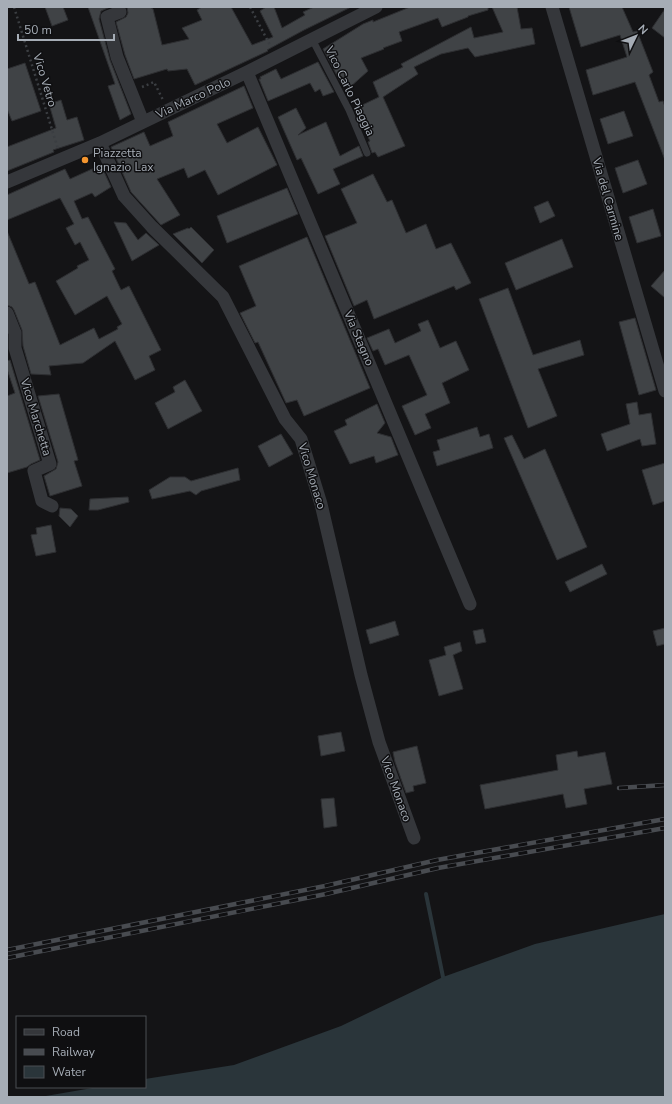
<svg xmlns="http://www.w3.org/2000/svg" width="672" height="1104" font-family="'Nunito Sans',sans-serif">
<style>
.water{fill:#2a353a}
.lines{fill:none;stroke-linecap:round;stroke-linejoin:round}
.stream{stroke:#2a353a;stroke-width:4}
.building{fill:#404346;stroke:#2e2f32}
.path{stroke:#3b3e42;stroke-width:2.5;stroke-dasharray:2 3;stroke-linecap:butt}
.lane{stroke:#35373b;stroke-width:7}
.street{stroke:#35373b;stroke-width:13}
.rail-casing{stroke:#484b50;stroke-width:4.5}
.rail{stroke:#0f0f11;stroke-width:3;stroke-dasharray:9;stroke-linecap:butt}
.poi-dot{fill:#f3952f;stroke:#0f0f11;stroke-width:1.5}
.labels{text-anchor:middle;dominant-baseline:central;stroke-width:3;stroke-linejoin:round;paint-order:stroke}
.street-label{font-size:12px;fill:#a6adb6;stroke:#0f0f11}
.poi-label{font-size:12px;fill:#a6adb6;stroke:#0f0f11;text-anchor:start}
</style>
<rect width="100%" height="100%" fill="#141416"/>
<path class="water" d="M 665,914 L 665,1097 L 40,1097 L 98,1087 L 145,1087 L 145,1079 L 234,1065 L 341,1026 L 443,977 L 535,944 Z"/>
<g class="lines">
<path class="stream" d="M 426,894 L 443,977"/>
</g>
<path class="building" d="M 45,7 L 63,7 L 68,20 L 52,26 Z
M 88,7 L 110,7 L 101,11 L 99,19 L 110,60 L 131,114 L 120,120 L 108,86 L 115,84 Z
M 127,7 L 150,7 L 153,9 L 162,45 L 189,39 L 182,28 L 202,20 L 197,10 L 202,7 L 231,7 L 252,45 L 273,37 L 260,11 L 266,7 L 274,7 L 282,28 L 305,15 L 303,12 L 314,7 L 351,7 L 304,30 L 267,50 L 268,51 L 195,85 L 187,69 L 168,71 L 167,69 L 134,79 L 125,55 L 116,22 L 126,17 L 128,13 Z
M 410,7 L 488,7 L 488,10 L 468,16 L 468,17 L 442,27 L 438,18 L 399,32 L 402,41 L 383,48 L 384,49 L 361,58 L 368,71 L 349,88 L 347,85 L 343,87 L 323,49 L 363,24 L 373,20 L 373,22 Z
M 492,7 L 517,7 L 521,29 L 532,28 L 535,44 L 475,57 L 468,48 L 441,54 L 414,67 L 418,74 L 383,97 L 405,146 L 378,157 L 375,152 L 372,153 L 368,142 L 370,141 L 354,109 L 379,97 L 373,82 L 403,67 L 401,64 L 471,27 L 474,38 L 503,32 Z
M 569,7 L 622,7 L 633,32 L 637,31 L 653,72 L 649,75 L 659,102 L 663,101 L 665,107 L 665,160 L 635,82 L 593,95 L 586,70 L 627,57 L 620,35 L 581,47 Z
M 665,9 L 665,38 L 652,28 Z
M 318,62 L 334,92 L 323,96 L 320,89 L 315,92 L 310,83 L 268,101 L 259,79 L 261,79 L 260,77 L 276,69 L 281,79 Z
M 25,63 L 41,111 L 12,121 L 7,109 L 7,69 Z
M 244,86 L 253,108 L 217,124 L 227,143 L 258,127 L 277,165 L 218,195 L 205,170 L 188,178 L 184,168 L 157,179 L 180,215 L 161,225 L 131,192 L 111,147 L 144,132 L 150,146 L 173,136 L 168,122 Z
M 61,100 L 67,120 L 77,117 L 84,140 L 53,150 L 54,152 L 7,171 L 7,147 L 56,128 L 49,104 Z
M 296,108 L 306,128 L 298,135 L 326,122 L 340,156 L 359,146 L 363,156 L 333,169 L 340,184 L 318,194 L 301,158 L 297,160 L 278,117 Z
M 624,111 L 633,136 L 608,144 L 600,119 Z
M 638,160 L 647,184 L 623,193 L 615,168 Z
M 101,165 L 111,187 L 95,197 L 92,193 L 74,201 L 82,219 L 88,217 L 115,269 L 112,271 L 121,290 L 129,286 L 161,350 L 149,356 L 155,370 L 135,380 L 115,341 L 83,363 L 49,366 L 51,375 L 31,374 L 23,346 L 22,330 L 14,310 L 12,307 L 7,305 L 7,231 L 29,284 L 35,282 L 60,345 L 94,328 L 99,339 L 118,329 L 117,327 L 122,324 L 107,296 L 75,315 L 56,281 L 78,268 L 77,266 L 89,260 L 80,242 L 75,245 L 66,228 L 74,224 L 60,198 L 7,220 L 7,195 L 65,169 L 70,179 Z
M 373,174 L 387,202 L 392,200 L 406,233 L 426,224 L 436,249 L 451,243 L 471,283 L 456,290 L 454,286 L 374,319 L 367,300 L 354,306 L 325,236 L 357,223 L 341,189 Z
M 287,188 L 298,214 L 227,243 L 217,216 Z
M 548,201 L 555,216 L 540,223 L 534,207 Z
M 653,209 L 661,236 L 637,243 L 629,217 Z
M 114,222 L 126,223 L 138,240 L 146,233 L 159,245 L 132,261 Z
M 191,227 L 214,250 L 202,263 L 173,234 L 188,228 L 189,229 Z
M 307,237 L 370,388 L 304,416 L 297,400 L 286,403 L 258,342 L 255,343 L 240,313 L 256,306 L 239,266 Z
M 562,239 L 573,267 L 516,290 L 505,263 Z
M 665,270 L 665,298 L 651,286 Z
M 508,288 L 533,355 L 580,340 L 584,355 L 538,369 L 557,416 L 528,428 L 479,299 Z
M 635,318 L 656,390 L 639,395 L 619,322 Z
M 428,320 L 440,348 L 456,341 L 469,370 L 442,383 L 450,403 L 425,414 L 431,428 L 415,435 L 402,406 L 427,395 L 409,355 L 385,365 L 378,349 L 373,351 L 367,338 L 389,329 L 395,343 L 421,331 L 418,324 Z
M 10,360 L 40,460 L 31,464 L 27,467 L 7,473 L 7,396 L 15,393 L 7,369 L 7,361 Z
M 185,380 L 202,411 L 168,429 L 155,403 L 175,392 L 173,387 Z
M 59,394 L 78,460 L 74,461 L 82,486 L 50,496 L 44,476 L 56,469 L 58,462 L 38,396 Z
M 637,402 L 639,415 L 651,413 L 656,444 L 642,446 L 640,439 L 607,451 L 601,434 L 630,424 L 626,404 Z
M 377,404 L 385,423 L 377,433 L 391,437 L 398,455 L 376,463 L 374,456 L 350,464 L 334,431 L 347,425 L 345,420 Z
M 477,427 L 480,437 L 489,434 L 493,448 L 437,466 L 433,452 L 440,450 L 437,440 Z
M 281,434 L 293,454 L 269,467 L 258,446 Z
M 512,435 L 524,459 L 545,449 L 587,547 L 557,560 L 504,438 Z
M 665,463 L 665,501 L 653,505 L 642,470 Z
M 238,468 L 240,480 L 201,491 L 196,495 L 190,491 L 152,499 L 149,490 L 170,477 L 185,477 L 191,481 Z
M 128,497 L 129,502 L 98,510 L 89,510 L 90,499 Z
M 60,508 L 71,509 L 78,516 L 70,527 L 59,516 Z
M 51,525 L 56,552 L 36,556 L 31,535 L 37,534 L 36,528 Z
M 602,564 L 607,574 L 570,592 L 565,582 Z
M 395,621 L 399,635 L 370,644 L 366,630 Z
M 665,628 L 665,644 L 657,646 L 653,631 Z
M 483,629 L 486,642 L 476,644 L 473,631 Z
M 460,642 L 462,651 L 453,655 L 463,689 L 439,696 L 429,660 L 446,655 L 444,647 Z
M 341,732 L 345,751 L 321,756 L 318,736 Z
M 417,746 L 426,783 L 413,786 L 414,791 L 406,793 L 395,762 L 393,752 Z
M 577,751 L 578,757 L 605,752 L 612,784 L 584,789 L 587,804 L 566,808 L 563,794 L 485,809 L 480,785 L 558,770 L 556,755 Z
M 334,798 L 337,826 L 324,828 L 321,799 Z"/>
<g class="lines">
<path class="path" d="M 14,7 L 58,149
M 250,7 L 271,47
M 142,87 L 154,82 L 163,100"/>
<path class="lane" d="M 312,39 L 349,110 L 367,153"/>
<path class="street" d="M 118,7 L 120,12 L 107,17 L 117,57 L 143,122
M 552,7 L 665,391
M 247,72 L 470,604
M 100,143 L 124,196 L 152,227 L 223,297 L 285,419 L 301,439 L 321,504 L 361,675 L 379,742 L 414,838
M 7,182 L 100,143 L 247,72 L 376,7
M 7,313 L 15,333 L 15,348 L 50,464 L 34,471 L 42,501 L 52,506"/>
<g class="rail-casing">
<path id="rail" d="M 619,788 L 665,785
M 7,950 L 325,886 L 437,860 L 665,819
M 7,958 L 326,894 L 438,868 L 665,828"/>
</g>
<use href="#rail" class="rail"/>
</g>
<circle class="poi-dot" cx="85" cy="160" r="4"/>
<g class="labels">
<g class="street-label">
<text transform="translate(45 80) rotate(73)">Vico Vetro</text>
<text transform="translate(350 91) rotate(64)">Vico Carlo Piaggia</text>
<text transform="translate(193 98) rotate(-25)">Via Marco Polo</text>
<text transform="translate(608 199) rotate(74)">Via del Carmine</text>
<text transform="translate(359 338) rotate(67)">Via Stagno</text>
<text transform="translate(36 417) rotate(73)">Vico Marchetta</text>
<text transform="translate(312 476) rotate(73)">Vico Monaco</text>
<text transform="translate(396 789) rotate(70)">Vico Monaco</text>
</g>
<g class="poi-label">
<text x="93" y="153">Piazzetta<tspan x="93" dy="14">Ignazio Lax</tspan></text>
</g>
</g>
<rect width="672" height="1104" fill="none" stroke="#a6adb6" stroke-width="16"/>
<rect x="16" y="1016" width="130" height="72" fill="#0f0f11" stroke="#4b4e53"/>
<rect x="24" y="1029" width="20" height="6" fill="#35373b" stroke="#4b4e53"/>
<text x="52" y="1036" font-size="12" fill="#a6adb6">Road</text>
<rect x="24" y="1049" width="20" height="6" fill="#484b50" stroke="#4b4e53"/>
<text x="52" y="1056" font-size="12" fill="#a6adb6">Railway</text>
<rect x="24" y="1066" width="20" height="12" fill="#2a353a" stroke="#4b4e53"/>
<text x="52" y="1076" font-size="12" fill="#a6adb6">Water</text>
<g transform="translate(636 36) rotate(47)" stroke="#0f0f11" stroke-width="3" paint-order="stroke">
<path d="M0-3L7 15L0 10L-7 15Z" fill="#a6adb6"/>
<text y="-6" font-size="11" font-weight="bold" text-anchor="middle" fill="#a6adb6">N</text>
</g>
<path d="M18 34v6h96v-6" fill="none" stroke="#a6adb6" stroke-width="2"/>
<text x="24" y="34" font-size="12" fill="#a6adb6" stroke="#0f0f11" stroke-width="3" paint-order="stroke">50 m</text>
</svg>
